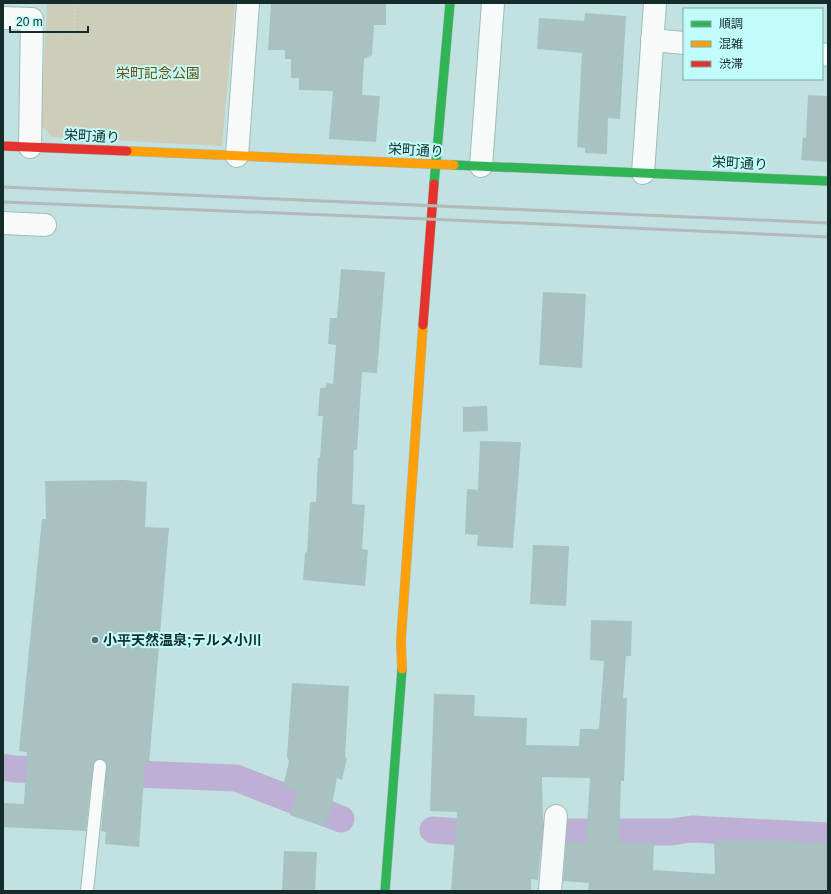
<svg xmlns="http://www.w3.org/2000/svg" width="831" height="894" font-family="Helvetica,'Noto Sans JP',sans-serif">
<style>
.green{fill:#cdcdb9}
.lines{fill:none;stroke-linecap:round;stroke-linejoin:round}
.canal{stroke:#beafd4;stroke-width:27}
.building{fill:#a8c2c1}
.lane-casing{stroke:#a1baba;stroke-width:14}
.street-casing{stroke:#a1baba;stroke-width:24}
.fast-casing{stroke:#a1baba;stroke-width:10}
.slow-casing{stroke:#a1baba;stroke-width:10}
.jam-casing{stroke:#a1baba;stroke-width:10}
.path{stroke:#cfdada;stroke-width:2.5;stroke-dasharray:1 3;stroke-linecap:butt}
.lane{stroke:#f6fbfa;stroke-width:12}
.street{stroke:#f6fbfa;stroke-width:22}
.fast{stroke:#30b455;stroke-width:9}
.slow{stroke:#ff9f0a;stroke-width:9}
.jam{stroke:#e5322d;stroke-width:9}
.rail{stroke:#b2baba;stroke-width:3}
.poi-dot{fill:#516c6b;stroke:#c1fcfb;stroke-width:1.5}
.labels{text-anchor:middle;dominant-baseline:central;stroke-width:4;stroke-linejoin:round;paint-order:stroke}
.park-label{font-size:14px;fill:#734c07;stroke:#c1fcfb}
.street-label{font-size:14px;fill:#142c2c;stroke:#c1fcfb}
.poi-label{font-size:14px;font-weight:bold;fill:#142c2c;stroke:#c1fcfb;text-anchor:start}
</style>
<rect width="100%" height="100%" fill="#c1e2e1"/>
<path class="green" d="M 47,3 L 235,3 L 222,146 L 52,137 L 41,125 Z"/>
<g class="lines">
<path class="canal" d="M 3,767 L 14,769 L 236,778 L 341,819
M 433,830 L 532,837 L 571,832 L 671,832 L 692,829 L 828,836"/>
</g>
<path class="building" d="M 271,3 L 386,3 L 386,25 L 374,25 L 372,55 L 364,59 L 362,95 L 380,96 L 376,142 L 329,139 L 333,91 L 299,90 L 299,78 L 291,78 L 291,59 L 285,59 L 285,50 L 268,50 Z
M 585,13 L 626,16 L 620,119 L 608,118 L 607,154 L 585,153 L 585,148 L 577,147 L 582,53 L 537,49 L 539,18 L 584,21 Z
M 808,95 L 828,96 L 828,162 L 801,160 L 803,137 L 806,138 Z
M 341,269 L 385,272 L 377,373 L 362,372 L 357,450 L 354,450 L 352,504 L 365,505 L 362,549 L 368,550 L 365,586 L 303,580 L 305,552 L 307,553 L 310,502 L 316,502 L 318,458 L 320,458 L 323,416 L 318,416 L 320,388 L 325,388 L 327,383 L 333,384 L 336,345 L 328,344 L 330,318 L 337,318 Z
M 543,292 L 586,294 L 582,368 L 539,365 Z
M 487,406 L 488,431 L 463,432 L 463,407 Z
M 480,441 L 521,442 L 513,548 L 477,546 L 478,535 L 465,534 L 467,489 L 478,490 Z
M 124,480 L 147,482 L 145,527 L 169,528 L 149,764 L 145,764 L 139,847 L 105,844 L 106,832 L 101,831 L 107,766 L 105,760 L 101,759 L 97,759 L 93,765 L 86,831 L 3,827 L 3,803 L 24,804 L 27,752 L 19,751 L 42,519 L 46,519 L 45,481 Z
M 533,545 L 569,546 L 566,606 L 530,604 Z
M 591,620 L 632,621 L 631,656 L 626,656 L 623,698 L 627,698 L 625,756 L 624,781 L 621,781 L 619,843 L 654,843 L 653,870 L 715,874 L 714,840 L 798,841 L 798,843 L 828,842 L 828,891 L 588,891 L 589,883 L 563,881 L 566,842 L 586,843 L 590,778 L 542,777 L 543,822 L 538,880 L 531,879 L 531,891 L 451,891 L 457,812 L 430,811 L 434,694 L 475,695 L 474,716 L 527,718 L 526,745 L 579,746 L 580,729 L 599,729 L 604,661 L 590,660 Z
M 292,683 L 349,686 L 345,757 L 347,758 L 342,780 L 337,778 L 331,810 L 324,827 L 290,815 L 298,791 L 283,786 L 289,762 L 287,756 Z
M 284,851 L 317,852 L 315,891 L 282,891 Z"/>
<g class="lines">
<g class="lane-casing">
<path id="lane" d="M 87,891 L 100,766"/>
</g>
<g class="street-casing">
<path id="street" d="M 3,18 L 32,19 L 30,147
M 652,40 L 684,43
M 822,54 L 828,55
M 237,156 L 248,3
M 481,166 L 493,3
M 643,173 L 655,3
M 3,223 L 45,225
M 550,891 L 556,816"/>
</g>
<g class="fast-casing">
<path id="fast" d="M 454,165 L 828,181
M 434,184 L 450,3
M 385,891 L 402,669"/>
</g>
<g class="slow-casing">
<path id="slow" d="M 127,151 L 454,165
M 402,669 L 401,640 L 423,325"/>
</g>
<g class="jam-casing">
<path id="jam" d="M 3,146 L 127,151
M 423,325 L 434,184"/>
</g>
<path class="path" d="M 57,32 L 74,33 L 75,3
M 68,226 L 370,239"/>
<use href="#lane" class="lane"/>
<use href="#street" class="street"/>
<use href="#fast" class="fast"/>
<use href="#slow" class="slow"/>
<use href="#jam" class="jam"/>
<path class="rail" d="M 3,187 L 828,223
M 3,202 L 451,220 L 828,237"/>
</g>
<circle class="poi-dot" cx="95" cy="640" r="4"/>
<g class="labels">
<g class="park-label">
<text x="158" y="73">栄町記念公園</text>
</g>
<g class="street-label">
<text transform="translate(92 136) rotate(3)">栄町通り</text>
<text transform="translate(416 150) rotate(3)">栄町通り</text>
<text transform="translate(740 163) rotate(3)">栄町通り</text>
</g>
<g class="poi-label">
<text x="103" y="640">小平天然温泉;テルメ小川</text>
</g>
</g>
<rect width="831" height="894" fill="none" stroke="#142c2c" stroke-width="8"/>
<rect x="683" y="8" width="140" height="72" fill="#c1fcfb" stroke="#7ca9a8"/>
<rect x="691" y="21" width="20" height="6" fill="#30b455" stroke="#7ca9a8"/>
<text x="719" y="28" font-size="12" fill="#142c2c">順調</text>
<rect x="691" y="41" width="20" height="6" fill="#ff9f0a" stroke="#7ca9a8"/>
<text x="719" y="48" font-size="12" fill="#142c2c">混雑</text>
<rect x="691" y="61" width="20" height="6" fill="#e5322d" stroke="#7ca9a8"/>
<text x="719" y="68" font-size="12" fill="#142c2c">渋滞</text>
<path d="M10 26v6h78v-6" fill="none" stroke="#142c2c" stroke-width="2"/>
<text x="16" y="26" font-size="12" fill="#142c2c" stroke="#c1fcfb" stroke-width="3" paint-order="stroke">20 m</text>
</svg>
